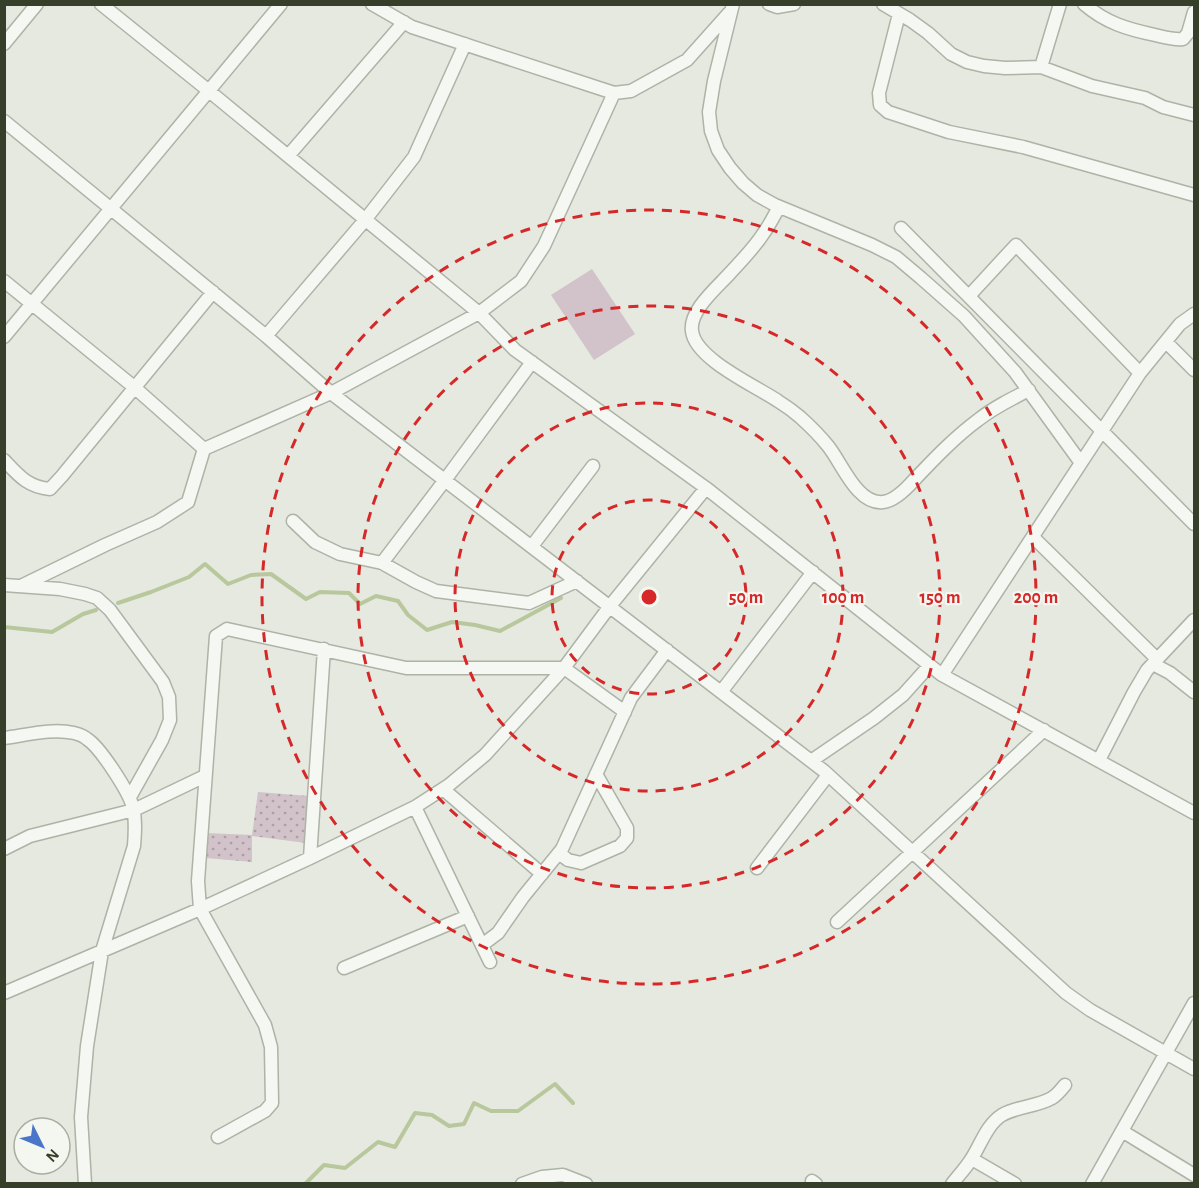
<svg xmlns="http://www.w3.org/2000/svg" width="1199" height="1188" font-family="'Alegreya Sans',sans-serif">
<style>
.grass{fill:url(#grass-dots)}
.pitch{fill:#d2c2c9}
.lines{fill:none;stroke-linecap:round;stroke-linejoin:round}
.stream{stroke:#b9c79d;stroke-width:4}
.minor-casing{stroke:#adb3a6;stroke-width:15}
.minor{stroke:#f5f7f3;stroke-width:12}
.ring{fill:none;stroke:#d62828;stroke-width:3;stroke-dasharray:10 8}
.centre{fill:#d62828;stroke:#f4f6f0;stroke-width:3}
.ring-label{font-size:18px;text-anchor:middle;font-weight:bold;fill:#d62828;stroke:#f4f6f0;stroke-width:4.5;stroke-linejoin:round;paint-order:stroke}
</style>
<defs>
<pattern id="grass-dots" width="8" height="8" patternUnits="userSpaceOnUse" patternTransform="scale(1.5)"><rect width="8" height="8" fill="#d2c2c9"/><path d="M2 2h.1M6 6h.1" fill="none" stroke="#ab9fa3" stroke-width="1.8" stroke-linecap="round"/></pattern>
</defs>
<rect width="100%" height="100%" fill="#e5e9e0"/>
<path class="grass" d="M 258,792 L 309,796 L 306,843 L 252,836 L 252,862 L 206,858 L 206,833 L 252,835 Z"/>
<path class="pitch" d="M 592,269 L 635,334 L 594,360 L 551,295 Z"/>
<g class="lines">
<path class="stream" d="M 118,603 L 151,592 L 189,577 L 205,564 L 228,584 L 251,575 L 271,574 L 306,599 L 320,592 L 349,593 L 360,604 L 376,596 L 398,601 L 408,615 L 427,630 L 452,622 L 475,625 L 500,631 L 561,598
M 4,627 L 52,632 L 83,614 L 96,610
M 305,1184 L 324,1165 L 345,1168 L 378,1142 L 395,1147 L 415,1113 L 432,1115 L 449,1126 L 464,1124 L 474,1103 L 491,1111 L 518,1111 L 555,1084 L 573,1103"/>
<g class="minor-casing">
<path id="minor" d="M 101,4 L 209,91 L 479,313 L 515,350 L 706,488 L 942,675 L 1194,813
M 372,4 L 412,27 L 614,93 L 631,91 L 687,60 L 729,13
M 733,4 L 714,81 L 709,112 L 711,131 L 718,150 L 730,168 L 743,183 L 757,195 L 775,205 L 872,245 L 896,257 L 921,278 L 964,316 L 1015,372 L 1081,463
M 769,4 L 777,7 L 794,4
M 883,4 L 910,20 L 928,33 L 951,54 L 967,62 L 984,66 L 1005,68 L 1041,67 L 1092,86 L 1145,98 L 1163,107 L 1194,115
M 1084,4 C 1106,23 1127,29 1155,35 C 1164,37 1173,40 1183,39 L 1188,33 L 1194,12
M 899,14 L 879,93 L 880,105 L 888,112 L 949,132 L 1023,147 L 1194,195
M 4,44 L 37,4
M 1041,67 L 1060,4
M 4,121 L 266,336 L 331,393 L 824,771 L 1066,993 L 1090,1010 L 1194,1069
M 288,156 L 404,22
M 779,207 C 774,216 769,226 763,234 C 754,248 742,260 731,272 C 718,287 689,310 692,331 C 695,359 756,386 778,401 C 786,406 793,411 800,417 C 810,426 820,436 828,446 C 842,463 857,505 883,502 C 895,501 908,487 915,479 C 935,458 955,437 978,420 C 993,408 1011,399 1029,390
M 901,228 L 1194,524
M 4,281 L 134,387 L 204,449
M 969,296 L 1016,245 L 1140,373
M 266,336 L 365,220 L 414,157 L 465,44
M 4,337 L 281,4
M 1166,342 L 1194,370
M 4,460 C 19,476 28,487 50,489 L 62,476 L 213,292
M 293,521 L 315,542 L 340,554 L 382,563 L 416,582 L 436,591 L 529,603 L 577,581
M 1033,537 L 1157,659
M 532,546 L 593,466
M 382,563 L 445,480 L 532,362
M 4,585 L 60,589 L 85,594 L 97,598 L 110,610 L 163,682 L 169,697 L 170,720 L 162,740 L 130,797
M 21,586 L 105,545 L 157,522 L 188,502 L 204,449 L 331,393 L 479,313 L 521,281 L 544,246 L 614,93
M 1153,664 L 1170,673 L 1194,692
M 942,675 L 1140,373 L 1180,324 L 1194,314
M 721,692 L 813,572
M 4,738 C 27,735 52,728 74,733 C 78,734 84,736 87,739 C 100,747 130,793 133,808 C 136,820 135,833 134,846 L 102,951 L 87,1046 L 81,1117 L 85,1184
M 1099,760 L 1134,692 L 1147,670 L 1194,620
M 811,761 L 874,718 L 903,695 L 930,665
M 443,789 L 542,874
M 415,807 L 490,962
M 4,849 L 30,836 L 134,810 L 205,776
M 559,853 L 568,860 L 581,863 L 620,846 L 627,838 L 627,828 L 596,774
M 310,858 L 324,649
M 757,868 L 828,775
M 837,922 L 1044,730
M 482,945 L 498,933 L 523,897 L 562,849 L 631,698 L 667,650
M 344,968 L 468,916
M 4,993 L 200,909 L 310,858 L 415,807 L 449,785 L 485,755 L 564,668 L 610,606 L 706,488
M 1122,1131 L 1194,1175
M 218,1137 L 265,1111 L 272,1103 L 271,1047 L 265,1025 L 200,909 L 198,881 L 216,636 L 227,629 L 406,668 L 564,668 L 625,712
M 972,1159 L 1015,1184
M 812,1181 L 816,1184
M 522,1184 L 542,1177 L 563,1175 L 586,1184
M 952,1184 C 958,1176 965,1169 970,1161 C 980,1147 986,1125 1002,1115 C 1018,1106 1036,1107 1052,1098 C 1057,1095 1061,1090 1065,1085
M 1092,1184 L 1194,1003"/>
</g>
<use href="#minor" class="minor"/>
</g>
<g class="ring">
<circle cx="649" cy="597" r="97"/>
<circle cx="649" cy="597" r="194"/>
<circle cx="649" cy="597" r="291"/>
<circle cx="649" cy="597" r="387"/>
</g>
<circle cx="649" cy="597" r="9" class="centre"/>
<g class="ring-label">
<text x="746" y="603">50 m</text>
<text x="843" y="603">100 m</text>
<text x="940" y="603">150 m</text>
<text x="1036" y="603">200 m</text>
</g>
<rect width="1199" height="1188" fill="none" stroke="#363f2a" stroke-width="12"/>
<g transform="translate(42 1146) rotate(133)"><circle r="28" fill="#f4f6f0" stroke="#a8ada1" stroke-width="1.5"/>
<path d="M0-4.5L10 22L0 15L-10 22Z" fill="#4b75c8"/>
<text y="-9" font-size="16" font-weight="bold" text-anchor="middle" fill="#363f2a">N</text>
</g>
</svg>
